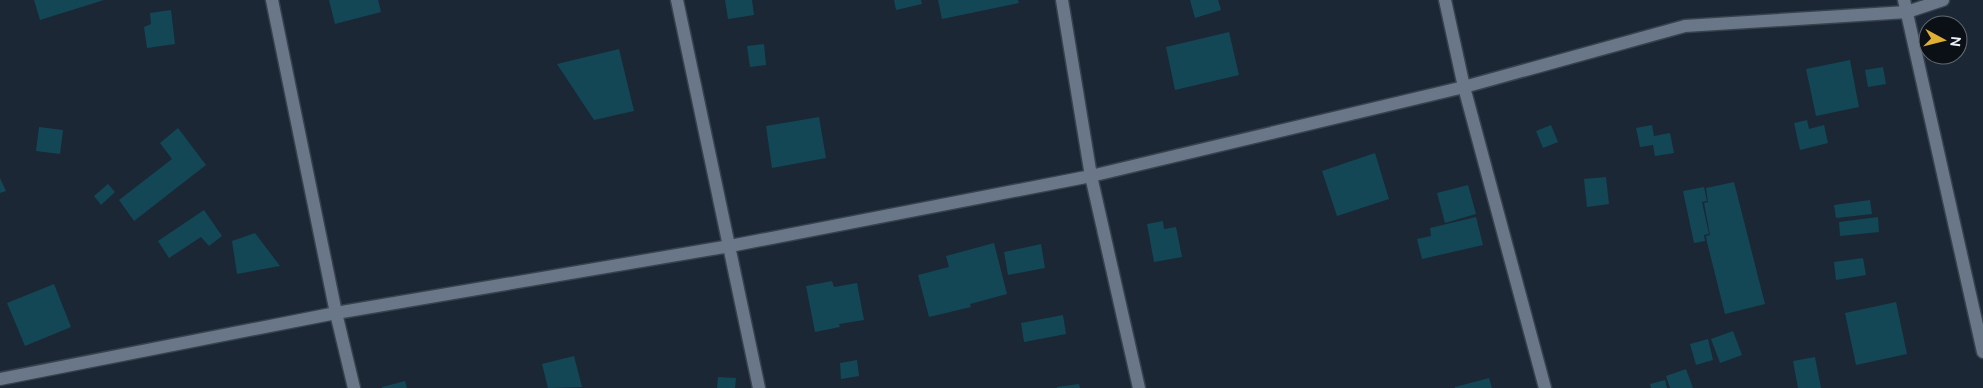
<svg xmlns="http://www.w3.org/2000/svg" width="1983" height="388" font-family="Ubuntu,sans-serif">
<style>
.building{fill:#134755}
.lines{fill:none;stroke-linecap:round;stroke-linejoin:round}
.minor-casing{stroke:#37424d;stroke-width:15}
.minor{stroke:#697788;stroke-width:12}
</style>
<rect width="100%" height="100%" fill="#1b2735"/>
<path class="building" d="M 34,0 L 104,0 L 40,20 Z
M 329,0 L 378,0 L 381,12 L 335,24 Z
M 725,0 L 752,0 L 754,15 L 728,19 Z
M 894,0 L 921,0 L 922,4 L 896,10 Z
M 938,0 L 1018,0 L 1019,3 L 942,19 Z
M 1190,0 L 1218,0 L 1221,10 L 1195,18 Z
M 171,10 L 175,44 L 147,48 L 144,27 L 151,24 L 150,13 Z
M 1229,32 L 1239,75 L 1175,90 L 1166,47 Z
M 764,44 L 766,65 L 750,67 L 747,46 Z
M 619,49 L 634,111 L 594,120 L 557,64 Z
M 1850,60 L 1859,107 L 1816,116 L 1806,69 Z
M 1883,67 L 1886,84 L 1868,87 L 1865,70 Z
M 819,117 L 826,158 L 772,168 L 766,126 Z
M 1807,120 L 1809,129 L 1824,125 L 1828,143 L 1800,150 L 1794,123 Z
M 1551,125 L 1558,142 L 1543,148 L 1536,131 Z
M 1652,125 L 1654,136 L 1670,133 L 1674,153 L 1655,156 L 1653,145 L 1640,147 L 1636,128 Z
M 39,127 L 63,130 L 60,154 L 36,151 Z
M 178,128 L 206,165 L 134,221 L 119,200 L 172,159 L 160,143 Z
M 1375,153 L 1389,199 L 1337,216 L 1322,171 Z
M 1606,177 L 1609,204 L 1587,207 L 1584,179 Z
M 0,178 L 6,191 L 0,193 Z
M 1734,182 L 1765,304 L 1725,314 L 1707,242 L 1706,236 L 1710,235 L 1704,203 L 1708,202 L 1706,188 Z
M 108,184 L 115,192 L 101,205 L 94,196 Z
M 1468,185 L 1476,214 L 1445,223 L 1437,193 Z
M 1704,187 L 1707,201 L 1702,202 L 1709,234 L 1704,235 L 1705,241 L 1694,243 L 1683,191 Z
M 1870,200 L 1872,214 L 1836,218 L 1834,205 Z
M 204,210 L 222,236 L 209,246 L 201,237 L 169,258 L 158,241 Z
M 1476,217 L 1483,245 L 1422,259 L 1417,239 L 1431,236 L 1430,228 Z
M 1878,217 L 1879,232 L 1840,236 L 1839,222 Z
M 1163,221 L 1164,229 L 1176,227 L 1182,257 L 1154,262 L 1147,224 Z
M 255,233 L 280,266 L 237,274 L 232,241 Z
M 994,243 L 1007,294 L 970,304 L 971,307 L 929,317 L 918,275 L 949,267 L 946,256 Z
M 1041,244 L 1045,268 L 1008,275 L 1004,252 Z
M 1863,258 L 1866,275 L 1836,280 L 1834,262 Z
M 832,281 L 834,287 L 857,283 L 864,320 L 839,324 L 840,327 L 815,332 L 806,286 Z
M 54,284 L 71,327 L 25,346 L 7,303 Z
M 1896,302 L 1907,354 L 1856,365 L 1845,313 Z
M 1063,315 L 1066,334 L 1024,342 L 1021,323 Z
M 1733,331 L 1742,355 L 1720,363 L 1711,339 Z
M 1708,339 L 1713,360 L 1696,365 L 1690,344 Z
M 574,356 L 582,387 L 548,388 L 542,364 Z
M 1815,357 L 1821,388 L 1798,388 L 1793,361 Z
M 857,360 L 859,376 L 841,379 L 840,363 Z
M 1686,369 L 1693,388 L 1670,388 L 1666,376 Z
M 718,377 L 736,378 L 735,388 L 717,388 Z
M 1489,378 L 1492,388 L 1455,388 L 1455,387 Z
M 1665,380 L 1667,388 L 1651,388 L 1650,384 Z
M 405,381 L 407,388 L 382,388 L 382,387 Z
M 1079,384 L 1080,388 L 1057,388 L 1057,387 Z"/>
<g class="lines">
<g class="minor-casing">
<path id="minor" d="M 272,0 L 336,313 L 354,388
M 677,0 L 759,388
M 1062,0 L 1091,176 L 1139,388
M 1445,0 L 1464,87 L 1545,388
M 1904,0 L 1983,352
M 0,379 L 336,313 L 730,246 L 1091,176 L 1464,87 L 1685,26 L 1907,12 L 1943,0"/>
</g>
<use href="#minor" class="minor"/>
</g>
<g transform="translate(1943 40) rotate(97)"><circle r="24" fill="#0a1016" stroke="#636a72"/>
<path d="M0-4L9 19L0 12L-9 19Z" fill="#e1af34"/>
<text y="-8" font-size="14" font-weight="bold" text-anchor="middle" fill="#e9f1fb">N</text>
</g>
</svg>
